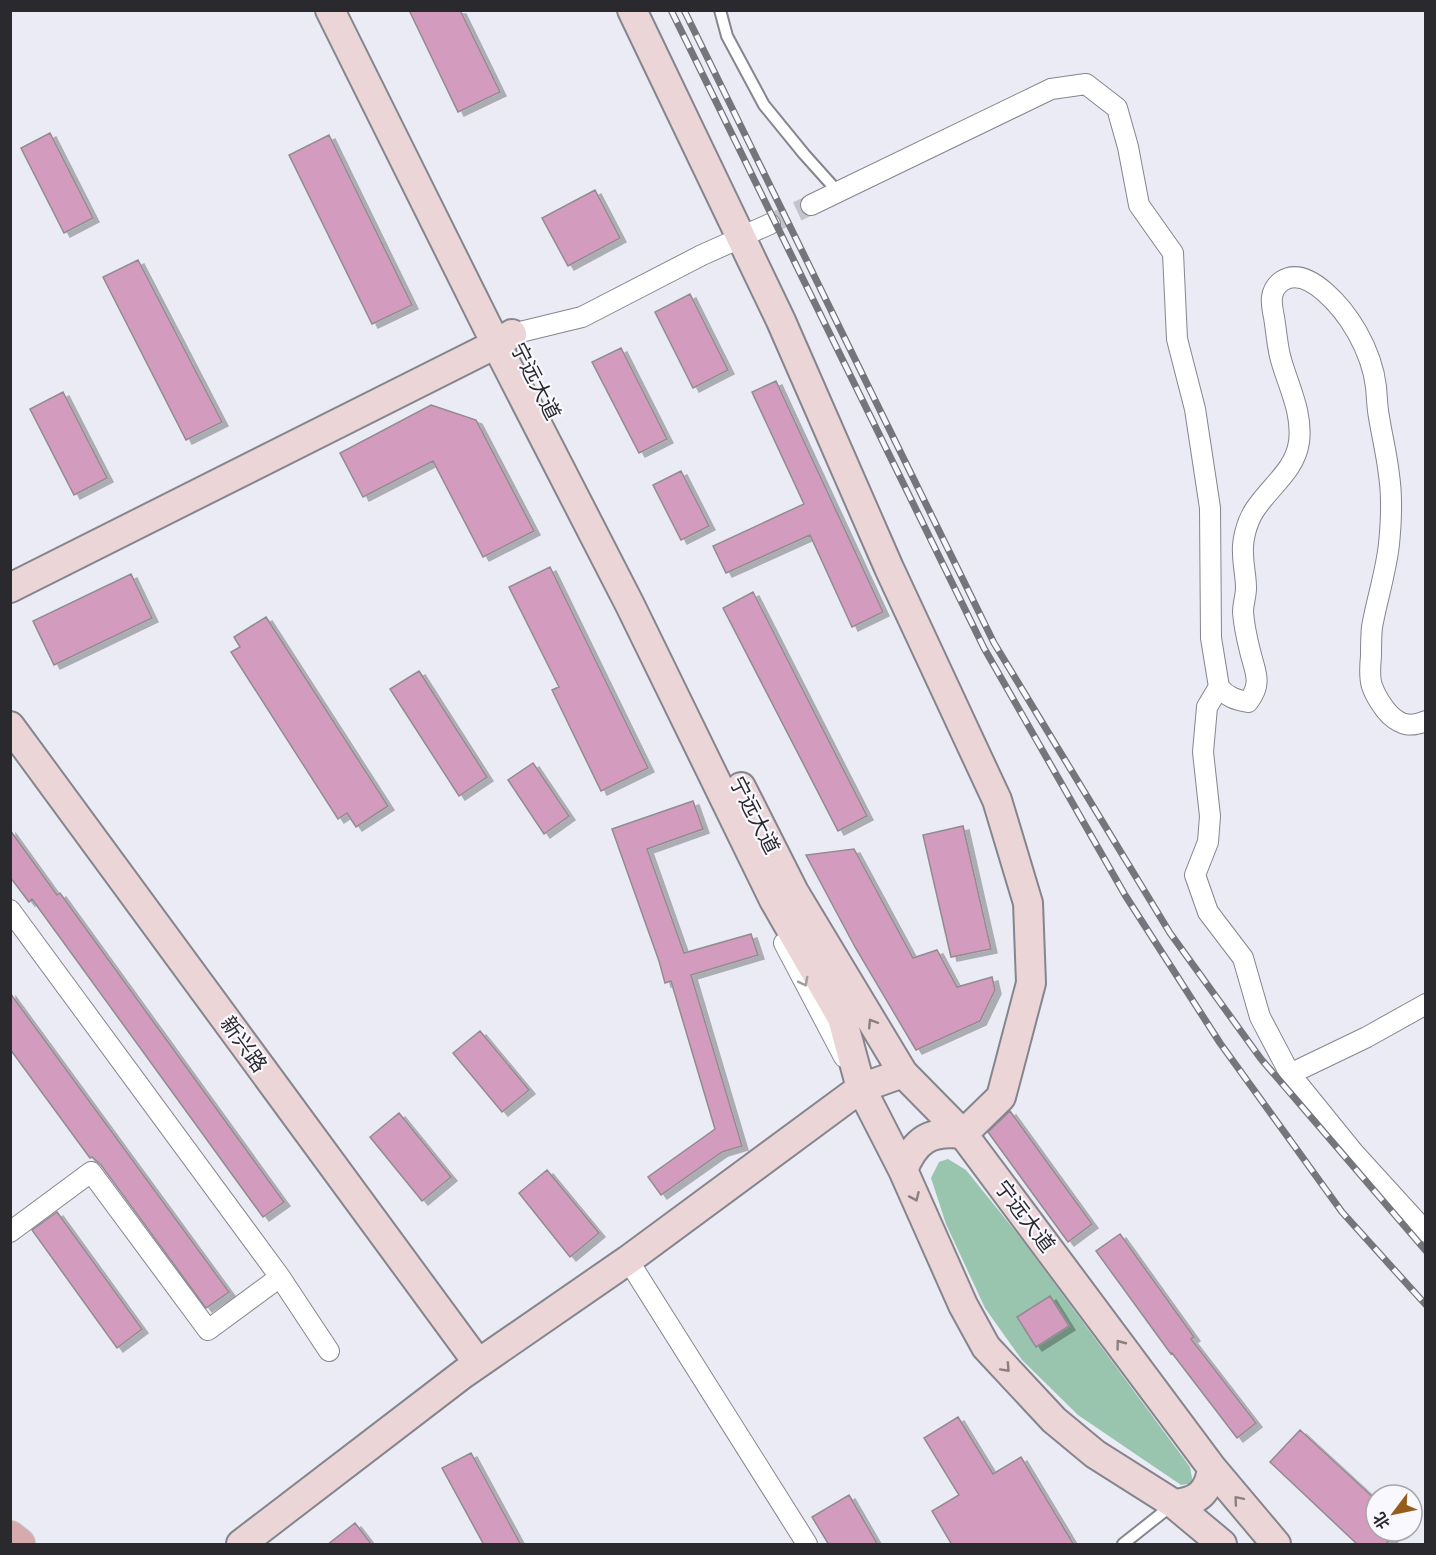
<svg xmlns="http://www.w3.org/2000/svg" width="1436" height="1555" font-family="'Archivo Narrow','Noto Sans SC',sans-serif">
<style>
.green{fill:#99c4ad}
.building{fill:#d39cbf;stroke:#938b90;stroke-width:1.5;filter:url(#shadow)}
.lines{fill:none;stroke-linecap:round;stroke-linejoin:round}
.street-tunnel{stroke:#c4c4cc;stroke-width:20;stroke-dasharray:20 10;stroke-linecap:butt}
.lane-casing{stroke:#85858e;stroke-width:14}
.street-casing{stroke:#85858e;stroke-width:22}
.secondary-casing{stroke:#85858e;stroke-width:32}
.primary-casing{stroke:#c8c8c9;stroke-width:34}
.lane{stroke:#fff;stroke-width:10}
.street{stroke:#fff;stroke-width:20}
.secondary{stroke:#ebd5d6;stroke-width:28}
.primary{stroke:#d7abae;stroke-width:32}
.rail-casing{stroke:#75767c;stroke-width:7}
.rail{stroke:#f8f8fe;stroke-width:4.5;stroke-dasharray:14;stroke-linecap:butt}
.oneway{stroke:#9f9fa1}
.oneway2{stroke:#8a8082}
.labels{text-anchor:middle;dominant-baseline:central;stroke-width:4.5;stroke-linejoin:round;paint-order:stroke}
.street-label{font-size:21px;fill:#2a2a2e;stroke:#f8f8fe}
</style>
<defs>
<filter id="shadow"><feDropShadow dx="6" dy="4" stdDeviation="0" flood-color="#0004"/></filter>
</defs>
<rect width="100%" height="100%" fill="#eaebf4"/>
<path class="green" d="M 948,1159 L 966,1170 L 1020,1237 L 1190,1467 L 1193,1483 L 1181,1485 L 1078,1415 L 1022,1360 L 985,1308 L 946,1224 L 931,1178 L 939,1162 Z"/>
<path class="building" d="M 409,10 L 460,10 L 500,92 L 458,112 Z
M 50,133 L 93,218 L 64,233 L 21,148 Z
M 329,135 L 412,305 L 372,324 L 289,155 Z
M 595,190 L 620,238 L 568,266 L 542,218 Z
M 138,260 L 222,422 L 186,440 L 103,277 Z
M 690,294 L 728,370 L 693,388 L 655,312 Z
M 621,348 L 667,439 L 639,453 L 592,362 Z
M 776,381 L 883,612 L 852,627 L 810,535 L 726,573 L 713,546 L 804,504 L 752,392 Z
M 63,392 L 107,478 L 74,495 L 30,409 Z
M 431,405 L 476,420 L 534,531 L 483,557 L 433,461 L 363,497 L 340,453 Z
M 681,471 L 709,526 L 681,540 L 653,485 Z
M 550,567 L 648,768 L 601,791 L 552,690 L 559,687 L 509,587 Z
M 131,574 L 152,618 L 54,665 L 33,621 Z
M 753,592 L 867,816 L 838,831 L 723,608 Z
M 266,617 L 388,806 L 356,827 L 347,813 L 338,819 L 231,652 L 240,647 L 234,637 Z
M 419,671 L 487,777 L 459,796 L 390,689 Z
M 533,763 L 569,816 L 544,834 L 508,780 Z
M 693,801 L 703,829 L 647,849 L 684,953 L 751,934 L 758,955 L 691,975 L 742,1146 L 722,1152 L 661,1195 L 648,1177 L 715,1129 L 671,981 L 665,983 L 659,961 L 612,829 Z
M 963,826 L 991,949 L 951,957 L 923,835 Z
M 10,830 L 57,895 L 60,893 L 284,1202 L 263,1217 L 32,899 L 29,902 L 10,877 Z
M 854,849 L 913,958 L 937,950 L 957,987 L 992,977 L 995,990 L 980,1021 L 916,1050 L 855,947 L 806,855 Z
M 10,993 L 229,1292 L 206,1308 L 101,1165 L 92,1157 L 90,1158 L 10,1049 Z
M 480,1031 L 529,1090 L 502,1112 L 453,1053 Z
M 1010,1111 L 1092,1224 L 1068,1242 L 988,1132 Z
M 399,1113 L 451,1177 L 422,1201 L 370,1137 Z
M 547,1170 L 599,1233 L 570,1257 L 519,1193 Z
M 57,1212 L 142,1329 L 117,1348 L 32,1230 Z
M 1120,1234 L 1194,1337 L 1191,1339 L 1256,1423 L 1237,1438 L 1172,1353 L 1171,1354 L 1096,1251 Z
M 1050,1296 L 1069,1326 L 1036,1347 L 1017,1317 Z
M 958,1417 L 993,1474 L 1021,1457 L 1074,1545 L 952,1545 L 932,1511 L 959,1495 L 924,1438 Z
M 1300,1430 L 1376,1500 L 1376,1531 L 1398,1531 L 1385,1545 L 1358,1545 L 1270,1462 Z
M 471,1453 L 521,1545 L 484,1545 L 442,1468 Z
M 849,1495 L 878,1545 L 829,1545 L 812,1517 Z
M 355,1523 L 372,1545 L 327,1545 Z"/>
<g class="lines">
<path class="street-tunnel" d="M 770,224 L 811,205"/>
<g class="lane-casing">
<path id="lane" d="M 720,10 L 727,36 L 764,105 L 804,154 L 838,192
M 1123,1544 L 1171,1506"/>
</g>
<g class="street-casing">
<path id="street" d="M 811,205 L 1051,89 L 1086,84 L 1117,108 L 1128,147 L 1139,205 L 1173,253 L 1177,339 L 1195,409 L 1210,508 L 1211,638 L 1219,687 C 1227,697 1236,700 1248,702 C 1263,683 1255,672 1250,651 C 1247,639 1244,625 1243,612 C 1243,604 1246,596 1246,588 C 1246,576 1243,565 1243,553 C 1242,540 1247,522 1254,511 C 1269,487 1295,471 1299,442 C 1303,411 1287,384 1280,356 C 1277,343 1276,329 1274,317 C 1271,303 1269,290 1282,281 C 1309,264 1345,311 1357,332 C 1366,348 1374,369 1376,387 C 1377,397 1377,407 1379,417 C 1382,436 1387,456 1389,475 C 1392,495 1391,524 1389,544 C 1386,572 1377,599 1372,627 C 1371,636 1371,647 1371,656 C 1370,666 1369,677 1372,686 C 1375,695 1383,708 1390,715 C 1402,726 1411,727 1426,721
M 752,232 L 770,224
M 512,334 L 582,317 L 702,255 L 729,243
M 1219,687 L 1207,707 L 1203,752 L 1210,816 L 1208,842 L 1195,875 L 1208,912 L 1243,958 L 1260,1017 L 1290,1074 L 1354,1153 L 1426,1232
M 10,910 L 280,1277 L 329,1351
M 784,943 L 844,1057
M 1290,1074 L 1367,1037 L 1426,1004
M 10,1232 L 91,1172 L 208,1330 L 280,1277
M 628,1260 L 807,1544"/>
</g>
<g class="secondary-casing">
<path id="secondary" d="M 330,10 L 496,344 L 630,605 L 774,900 L 842,1018 L 861,1088 L 903,1170 L 963,1305 L 986,1347 L 1054,1420 L 1095,1454 L 1174,1504 L 1222,1544
M 632,10 L 781,321 L 889,568 L 997,800 L 1028,903 L 1031,983 L 1001,1097 L 963,1134 C 930,1130 915,1140 903,1170
M 10,588 L 496,344 L 512,334
M 10,726 L 478,1363
M 741,787 L 794,892 L 903,1073 L 963,1134 L 1212,1468 L 1276,1544
M 1174,1504 C 1198,1502 1209,1492 1212,1468
M 241,1544 L 463,1374 L 628,1260 L 861,1088 L 903,1073"/>
</g>
<g class="primary-casing">
<path id="primary" d="M 10,1537 L 19,1544"/>
</g>
<use href="#lane" class="lane"/>
<use href="#street" class="street"/>
<use href="#secondary" class="secondary"/>
<use href="#primary" class="primary"/>
<g class="rail-casing">
<path id="rail" d="M 671,10 L 984,648 L 1125,895 L 1220,1043 L 1342,1212 L 1426,1305
M 684,10 L 994,643 L 1170,933 L 1261,1059 L 1426,1251"/>
</g>
<use href="#rail" class="rail"/>
</g>
<defs><path id="oneway-chevron" d="M-2-3.5L2.5 0L-2 3.5" fill="none" stroke-width="1.6" stroke-linecap="round" stroke-linejoin="round" transform="scale(1.5)"/></defs>
<use class="oneway" href="#oneway-chevron" transform="translate(804 982) rotate(63)"/>
<g class="oneway2">
<use href="#oneway-chevron" transform="translate(872 1023) rotate(-122)"/>
<use href="#oneway-chevron" transform="translate(915 1197) rotate(66)"/>
<use href="#oneway-chevron" transform="translate(1120 1344) rotate(-127)"/>
<use href="#oneway-chevron" transform="translate(1006 1368) rotate(47)"/>
<use href="#oneway-chevron" transform="translate(1238 1500) rotate(-130)"/>
</g>
<g class="labels">
<g class="street-label">
<text transform="translate(536 381) rotate(63)">宁远大道</text>
<text transform="translate(755 815) rotate(63)">宁远大道</text>
<text transform="translate(244 1044) rotate(54)">新兴路</text>
<text transform="translate(1025 1216) rotate(53)">宁远大道</text>
</g>
</g>
<rect width="1436" height="1555" fill="none" stroke="#2a2a2e" stroke-width="24"/>
<g transform="translate(1394 1513) rotate(238)"><circle r="28" fill="#f8f8fe" stroke="#a6a6ab" stroke-width="1.5"/>
<path d="M0-4.5L10 22L0 15L-10 22Z" fill="#965d1a"/>
<text y="-9" font-size="16" font-weight="bold" text-anchor="middle" fill="#2a2a2e">北</text>
</g>
</svg>
